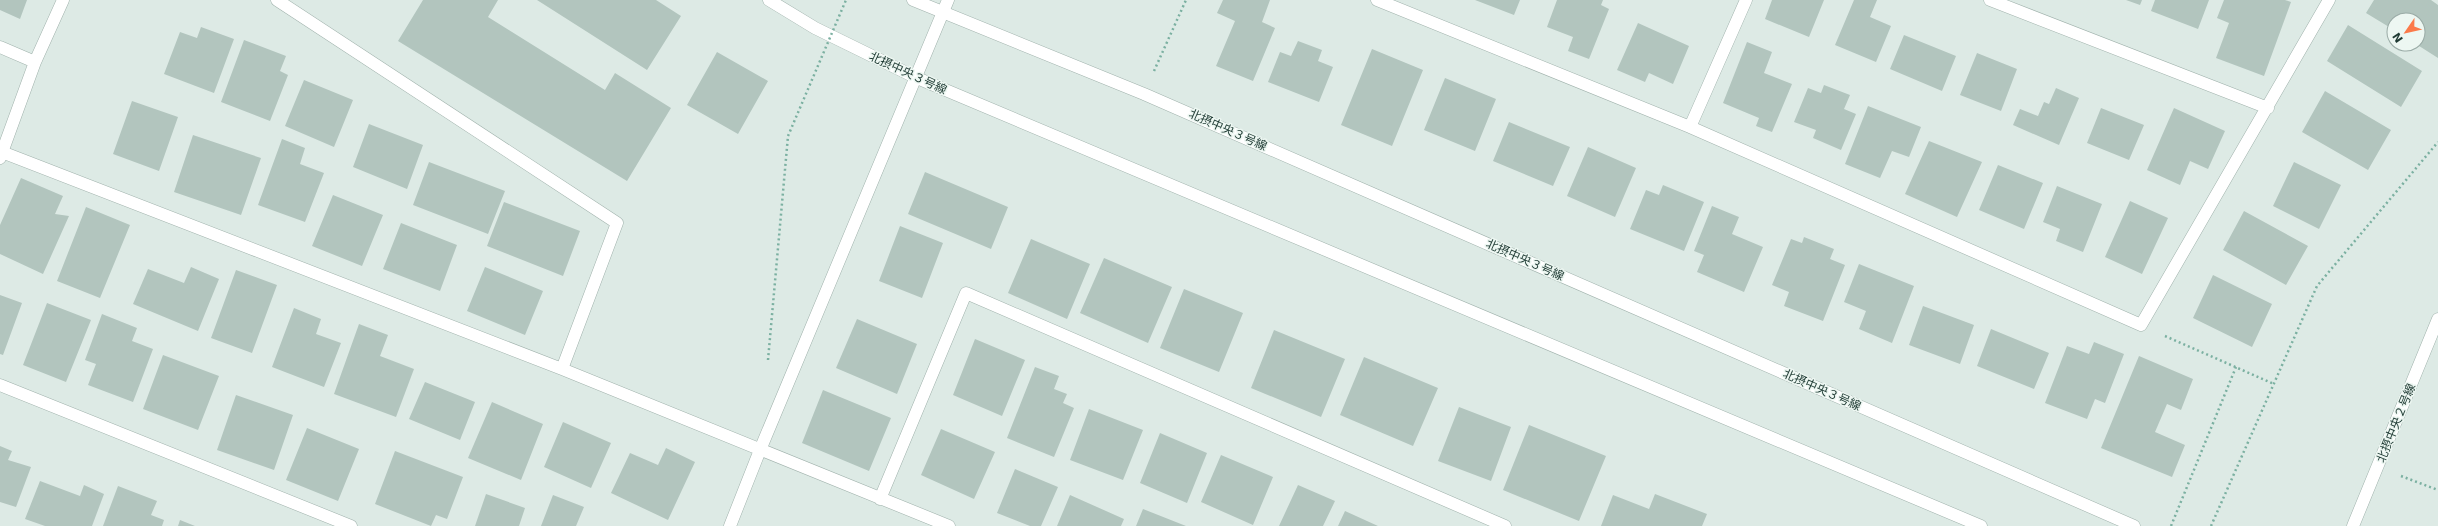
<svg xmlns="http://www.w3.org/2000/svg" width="2438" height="526" font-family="'DejaVu Sans','Noto Sans JP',sans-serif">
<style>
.building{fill:#b2c5be}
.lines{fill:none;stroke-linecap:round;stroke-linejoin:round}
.minor-casing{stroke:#a0b2ac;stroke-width:13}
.tertiary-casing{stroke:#a0b2ac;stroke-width:13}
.path{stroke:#7bb0a1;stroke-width:2.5;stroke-dasharray:2 3;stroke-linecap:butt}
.minor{stroke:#fff;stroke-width:12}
.tertiary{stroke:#fff;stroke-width:12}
.path-bridge{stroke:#7bb0a1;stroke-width:2.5;stroke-dasharray:2 3;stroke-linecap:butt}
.labels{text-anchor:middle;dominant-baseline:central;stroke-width:3;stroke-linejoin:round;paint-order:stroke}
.street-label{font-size:12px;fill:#1e3a33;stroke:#edf7f2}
</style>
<rect width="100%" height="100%" fill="#ddeae5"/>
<path class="building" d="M 0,0 L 27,0 L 20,19 L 0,10 Z
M 423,0 L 498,0 L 488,17 L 605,90 L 615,73 L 671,108 L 627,181 L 398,41 Z
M 537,0 L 656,0 L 681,16 L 647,70 Z
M 1223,0 L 1270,0 L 1262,22 L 1275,28 L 1253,81 L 1216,66 L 1235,21 L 1217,13 Z
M 1475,0 L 1520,0 L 1514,15 Z
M 1557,0 L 1603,0 L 1601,5 L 1609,9 L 1589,59 L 1568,51 L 1573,37 L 1547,27 Z
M 1772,0 L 1824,0 L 1809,37 L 1765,19 Z
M 1854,0 L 1877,0 L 1870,17 L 1891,26 L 1876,62 L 1835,45 Z
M 2126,0 L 2142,0 L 2140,5 Z
M 2155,0 L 2209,0 L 2198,29 L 2151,11 Z
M 2224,0 L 2285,0 L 2291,2 L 2264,76 L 2216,58 L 2229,23 L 2217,18 Z
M 2374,0 L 2431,0 L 2438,5 L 2438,58 L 2416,44 L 2418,44 L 2418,20 L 2394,20 L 2394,30 L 2366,13 Z
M 1638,23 L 1689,46 L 1673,84 L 1649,73 L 1645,82 L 1617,70 Z
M 2348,25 L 2422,71 L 2401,107 L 2327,61 Z
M 201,27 L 234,39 L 214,93 L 164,74 L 180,32 L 197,38 Z
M 1904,35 L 1956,56 L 1942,91 L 1890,69 Z
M 244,40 L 286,56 L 280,71 L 288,75 L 270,121 L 221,102 Z
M 1298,41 L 1322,50 L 1318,61 L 1333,67 L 1319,102 L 1268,82 L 1280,52 L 1291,56 Z
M 1747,42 L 1772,52 L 1764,73 L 1792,84 L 1772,132 L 1756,126 L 1759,118 L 1723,103 Z
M 1372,49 L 1423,70 L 1392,146 L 1341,125 Z
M 717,52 L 768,81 L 738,134 L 687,105 Z
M 1977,53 L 2017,69 L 2001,111 L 1960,95 Z
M 1445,78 L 1496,99 L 1475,151 L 1424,130 Z
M 304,80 L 353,100 L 334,147 L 285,126 Z
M 1824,85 L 1850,95 L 1844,109 L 1856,114 L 1841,150 L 1813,138 L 1816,130 L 1794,122 L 1808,88 L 1821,93 Z
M 2056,88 L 2079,98 L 2059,145 L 2013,125 L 2020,109 L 2038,116 L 2044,102 L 2049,104 Z
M 2325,91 L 2391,130 L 2368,170 L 2302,132 Z
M 132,101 L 178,117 L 159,171 L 113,154 Z
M 1868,106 L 1921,127 L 1909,157 L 1892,151 L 1880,178 L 1845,164 Z
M 2101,108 L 2144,125 L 2129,160 L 2087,143 Z
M 2174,108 L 2225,131 L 2208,169 L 2190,161 L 2180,185 L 2147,170 Z
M 1509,122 L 1570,147 L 1553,186 L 1493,161 Z
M 369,124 L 423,145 L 407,189 L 353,167 Z
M 193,135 L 261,158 L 241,215 L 174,192 Z
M 282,139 L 305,148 L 300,164 L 324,173 L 305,222 L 258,205 Z
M 1929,141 L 1982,162 L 1957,217 L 1905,194 Z
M 1588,147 L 1636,168 L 1615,217 L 1567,196 Z
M 429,162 L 505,191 L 488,234 L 413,205 Z
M 2294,162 L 2341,185 L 2319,229 L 2273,206 Z
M 1998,165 L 2043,183 L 2024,229 L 1979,210 Z
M 925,172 L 1008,207 L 991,249 L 908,214 Z
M 21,178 L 63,196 L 55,214 L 69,216 L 43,274 L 0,254 L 0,225 Z
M 1663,185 L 1704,202 L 1684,251 L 1630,229 L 1646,190 L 1659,195 Z
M 2057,186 L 2102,204 L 2083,252 L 2056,241 L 2060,229 L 2043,222 Z
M 333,195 L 383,215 L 362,266 L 312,246 Z
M 2130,201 L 2168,218 L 2142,274 L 2105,257 Z
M 504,202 L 580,231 L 563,276 L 487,246 Z
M 1712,206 L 1739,217 L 1732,234 L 1763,247 L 1744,292 L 1697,272 L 1704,255 L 1694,251 Z
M 86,207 L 130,225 L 100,298 L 57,281 Z
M 2244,211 L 2308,246 L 2286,285 L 2223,250 Z
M 401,223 L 457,245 L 440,291 L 383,269 Z
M 900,226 L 943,243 L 922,298 L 879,281 Z
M 1804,237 L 1834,249 L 1830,259 L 1845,265 L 1823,321 L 1784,306 L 1789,292 L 1772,285 L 1791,239 L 1802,243 Z
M 1031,239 L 1090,264 L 1067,319 L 1008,293 Z
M 1104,258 L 1172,287 L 1148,343 L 1080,313 Z
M 1859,264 L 1914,286 L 1892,343 L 1859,329 L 1866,311 L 1844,302 Z
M 191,267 L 219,279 L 198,331 L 133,304 L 148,269 L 184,283 Z
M 485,267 L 543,291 L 525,335 L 467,311 Z
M 236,270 L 277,285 L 252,353 L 211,338 Z
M 2213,275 L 2272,304 L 2252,347 L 2193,318 Z
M 1184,289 L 1243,313 L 1219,372 L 1160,348 Z
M 0,295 L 22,303 L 3,355 L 0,354 Z
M 47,303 L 91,320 L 66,382 L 23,365 Z
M 1923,306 L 1974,325 L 1960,364 L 1909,345 Z
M 294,308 L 321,319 L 316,334 L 341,343 L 324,387 L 272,367 Z
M 102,314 L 137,328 L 132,341 L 153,349 L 133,402 L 88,385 L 96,364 L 85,360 Z
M 857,319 L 917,344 L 897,394 L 836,368 Z
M 359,324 L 388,335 L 380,356 L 414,369 L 396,417 L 334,394 Z
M 1991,329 L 2049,353 L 2034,389 L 1977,366 Z
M 1274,330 L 1345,359 L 1321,417 L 1251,388 Z
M 975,339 L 1025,360 L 1002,416 L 953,395 Z
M 2094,342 L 2124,354 L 2105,403 L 2095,399 L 2087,419 L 2045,403 L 2067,346 L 2089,354 Z
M 163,355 L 219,376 L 198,430 L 143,409 Z
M 2139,356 L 2193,379 L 2181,410 L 2167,404 L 2155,432 L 2185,445 L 2172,477 L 2101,448 Z
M 1364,357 L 1438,388 L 1413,446 L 1340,415 Z
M 1035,367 L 1059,376 L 1054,389 L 1067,394 L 1063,403 L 1074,408 L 1054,457 L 1007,438 Z
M 425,382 L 475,402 L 460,440 L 409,419 Z
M 823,390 L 891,418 L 869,471 L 802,443 Z
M 236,395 L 293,415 L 274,470 L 217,450 Z
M 492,402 L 543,424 L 521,480 L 468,458 Z
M 1459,407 L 1511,427 L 1491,481 L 1438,461 Z
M 1089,409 L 1143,430 L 1123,480 L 1070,460 Z
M 563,422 L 611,443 L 591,488 L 544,467 Z
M 1529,425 L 1606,456 L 1579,521 L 1503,490 Z
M 307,428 L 359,449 L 338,501 L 286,480 Z
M 941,429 L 995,452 L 974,499 L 921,475 Z
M 1160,433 L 1207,453 L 1187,503 L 1140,483 Z
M 0,446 L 12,451 L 8,460 L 31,467 L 16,507 L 0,502 Z
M 666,448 L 695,462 L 668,520 L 611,493 L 630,453 L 658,465 Z
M 395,451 L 463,477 L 447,519 L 436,515 L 431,526 L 375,504 Z
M 1221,455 L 1273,477 L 1253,525 L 1201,502 Z
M 1015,469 L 1058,487 L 1041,526 L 1030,526 L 997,513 Z
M 40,481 L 80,496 L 84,485 L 104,494 L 92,526 L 45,526 L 25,519 Z
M 1298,485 L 1335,501 L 1323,526 L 1279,526 Z
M 118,486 L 157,501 L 151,515 L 164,520 L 162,526 L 103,526 Z
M 486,494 L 525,508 L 519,526 L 475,526 Z
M 1655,494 L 1707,514 L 1702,526 L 1601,526 L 1613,495 L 1649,509 Z
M 553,495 L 584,507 L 576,526 L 541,526 Z
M 1070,495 L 1124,519 L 1121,526 L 1057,526 Z
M 1143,509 L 1186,526 L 1136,526 Z
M 1345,511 L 1378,526 L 1338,526 Z
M 180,520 L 195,526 L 178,526 Z"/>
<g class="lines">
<g class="minor-casing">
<path id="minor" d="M 277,0 L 617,223 L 562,369
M 1377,0 L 1690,127 L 2141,325 L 2329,0
M 1990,0 L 2268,108
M 0,47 L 35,62
M 1690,127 L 1746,0
M 2,152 L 562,369 L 949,526
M 0,158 L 35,62 L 63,0
M 0,385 L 351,526
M 880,499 L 966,293 L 1505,526
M 730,526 L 760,450 L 948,0"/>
</g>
<g class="tertiary-casing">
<path id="tertiary" d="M 769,0 L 815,28 L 917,78 L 1981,526
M 913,0 L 1144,94 L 2134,526
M 2353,526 L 2438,319"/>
</g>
<path class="path" d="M 1154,71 L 1186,0
M 2165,336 L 2274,384
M 768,360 L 788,136
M 2401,476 L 2438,490
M 2171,526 L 2236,367
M 2211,526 L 2317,286 L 2438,142"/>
<use href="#minor" class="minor"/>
<use href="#tertiary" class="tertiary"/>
<path class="path-bridge" d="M 788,136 L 846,0"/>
</g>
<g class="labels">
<g class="street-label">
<text transform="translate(908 73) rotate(25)">北摂中央３号線</text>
<text transform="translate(1228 130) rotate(24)">北摂中央３号線</text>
<text transform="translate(1525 260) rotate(24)">北摂中央３号線</text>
<text transform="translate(1822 390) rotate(24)">北摂中央３号線</text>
<text transform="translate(2396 423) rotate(-68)">北摂中央２号線</text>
</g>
</g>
<g transform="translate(2406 32) rotate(236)"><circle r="19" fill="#edf7f2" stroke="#9aaba6"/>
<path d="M0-3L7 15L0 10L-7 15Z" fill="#fb7a4a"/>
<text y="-6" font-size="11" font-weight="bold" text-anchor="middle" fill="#1e3a33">N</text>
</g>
</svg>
